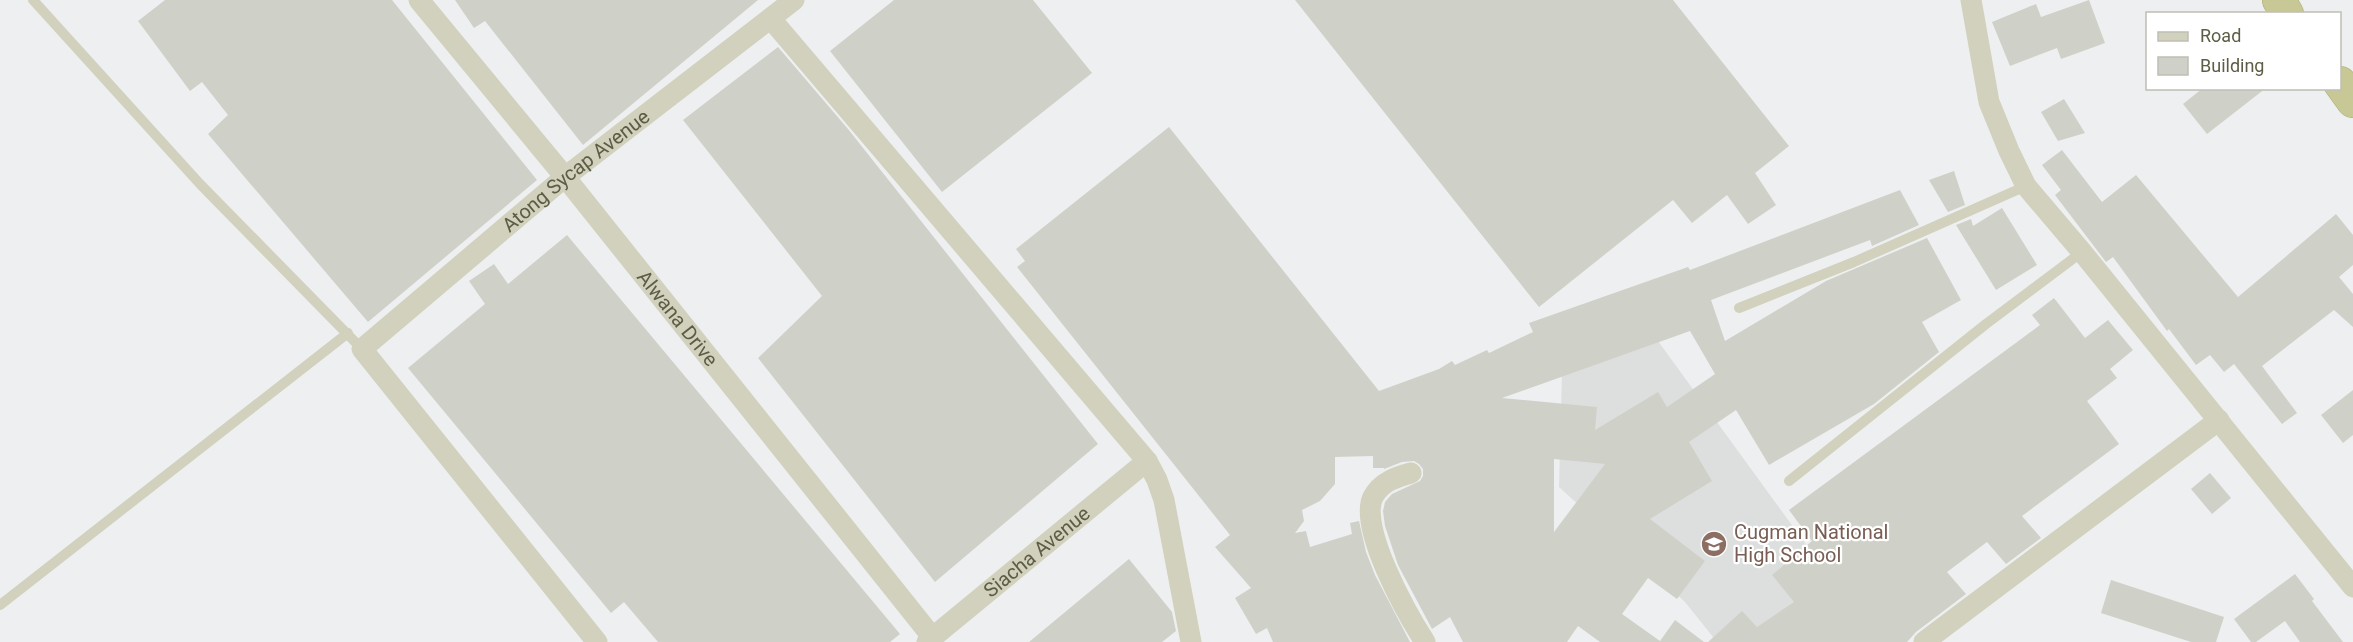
<svg xmlns="http://www.w3.org/2000/svg" width="2353" height="642" font-family="Roboto,sans-serif">
<style>
.education{fill:#dddfdf}
.building{fill:#cfd1c8;fill-rule:evenodd}
.lines{fill:none;stroke-linecap:round;stroke-linejoin:round}
.trunk-casing{stroke:#abad6d;stroke-width:34}
.service{stroke:#d2d1bd;stroke-width:10}
.minor{stroke:#d2d1bd;stroke-width:21}
.trunk{stroke:#c8c896;stroke-width:33}
.labels{text-anchor:middle;dominant-baseline:central;stroke-width:4.5;stroke-linejoin:round;paint-order:stroke}
.street-label{font-size:20px;fill:#5d5d45;stroke:#fff}
.education-label{font-size:20px;fill:#785e54;stroke:#fff;text-anchor:start}
</style>
<rect width="100%" height="100%" fill="#eeeff1"/>
<path class="education" d="M 1658,341 L 1877,642 L 1717,642 L 1685,602 L 1559,487 L 1562,371 Z"/>
<path class="building" d="M 165,0 L 392,0 L 537,180 L 368,322 L 208,134 L 228,115 L 202,82 L 190,91 L 138,21 Z
M 455,0 L 758,0 L 583,145 L 485,21 L 474,28 Z
M 894,0 L 1033,0 L 1092,73 L 942,192 L 830,51 Z
M 1295,0 L 1673,0 L 1789,146 L 1755,173 L 1776,205 L 1748,224 L 1727,195 L 1692,223 L 1673,200 L 1539,307 Z
M 2089,0 L 2105,43 L 2061,59 L 2057,48 L 2010,66 L 1992,22 L 2036,4 L 2041,17 Z
M 778,47 L 848,129 L 1098,444 L 935,582 L 758,358 L 822,296 L 683,120 Z
M 2203,88 L 2266,88 L 2207,134 L 2183,104 Z
M 2064,99 L 2085,133 L 2058,141 L 2041,112 Z
M 1169,127 L 1379,391 L 1439,369 L 1452,361 L 1455,365 L 1487,350 L 1489,353 L 1533,332 L 1529,323 L 1688,267 L 1690,270 L 1900,190 L 1919,225 L 1872,246 L 1870,240 L 1711,300 L 1725,341 L 1826,281 L 1927,238 L 1961,300 L 1922,322 L 1939,352 L 1874,404 L 1769,465 L 1736,410 L 1689,442 L 1712,481 L 1650,519 L 1705,561 L 1677,599 L 1648,578 L 1622,614 L 1660,641 L 1675,620 L 1704,642 L 1600,642 L 1578,626 L 1567,642 L 1463,642 L 1450,617 L 1432,629 L 1398,565 L 1385,526 L 1383,511 L 1385,502 L 1392,494 L 1420,481 L 1423,476 L 1423,469 L 1419,464 L 1414,461 L 1402,462 L 1384,469 L 1384,468 L 1373,468 L 1373,456 L 1335,457 L 1335,484 L 1320,501 L 1302,510 L 1304,521 L 1295,533 L 1306,531 L 1310,547 L 1352,534 L 1350,523 L 1359,521 L 1366,552 L 1375,575 L 1410,642 L 1273,642 L 1267,628 L 1256,634 L 1235,598 L 1251,588 L 1215,547 L 1230,535 L 1017,267 L 1025,261 L 1016,249 ZM 1690,331 L 1715,374 L 1667,407 L 1658,392 L 1595,430 L 1597,407 L 1502,398 ZM 1554,459 L 1605,464 L 1554,532 Z
M 2062,150 L 2102,202 L 2136,175 L 2238,297 L 2336,214 L 2353,235 L 2353,265 L 2339,277 L 2353,294 L 2353,327 L 2334,310 L 2262,366 L 2297,413 L 2282,424 L 2234,364 L 2224,372 L 2210,355 L 2196,365 L 2169,329 L 2167,331 L 2113,257 L 2106,262 L 2055,195 L 2061,190 L 2042,165 Z
M 1954,171 L 1965,205 L 1948,212 L 1929,180 Z
M 2002,208 L 2037,265 L 1996,290 L 1956,225 L 1971,219 L 1973,226 Z
M 567,235 L 900,634 L 890,642 L 658,642 L 624,602 L 611,613 L 408,368 L 485,304 L 469,281 L 494,264 L 508,284 Z
M 2054,298 L 2085,338 L 2108,320 L 2133,350 L 2110,369 L 2117,378 L 2087,401 L 2119,444 L 2022,516 L 2041,538 L 2006,564 L 1987,542 L 1947,572 L 1966,594 L 1916,632 L 1907,642 L 1708,642 L 1742,611 L 1757,627 L 1794,602 L 1772,575 L 1812,541 L 1789,510 L 2040,325 L 2032,315 Z
M 2353,390 L 2353,435 L 2343,443 L 2321,415 Z
M 2210,473 L 2231,498 L 2212,514 L 2191,489 Z
M 1129,559 L 1172,612 L 1176,631 L 1162,642 L 1029,642 Z
M 2295,574 L 2314,599 L 2312,601 L 2343,642 L 2300,642 L 2285,621 L 2256,642 L 2251,642 L 2234,619 Z
M 2111,580 L 2224,617 L 2216,642 L 2191,642 L 2101,613 Z"/>
<g class="lines">
<g class="trunk-casing">
<path id="trunk" d="M 2279,0 L 2287,14
M 2340,83 L 2353,101"/>
</g>
<path class="service" d="M 33,0 L 200,184 L 362,349
M 1739,308 L 1854,262 L 2026,186
M 1789,481 L 1986,324 L 2082,252
M 0,605 L 348,333"/>
<g class="minor">
<path id="s1" d="M 419,0 L 565,177 L 933,638"/>
<path d="M 1971,0 L 1989,102 L 2009,151 L 2026,186 L 2082,252 L 2353,587"/>
<path d="M 771,19 L 1147,461 L 1157,480 L 1164,500 L 1191,642"/>
<path d="M 1411,473 C 1396,477 1381,482 1373,497 C 1358,527 1407,614 1425,642"/>
<path id="s2" d="M 597,642 L 362,349 L 565,177 L 794,0"/>
<path id="s3" d="M 927,642 L 1147,461"/>
<path d="M 1924,642 L 2219,420"/>
</g>
<use href="#trunk" class="trunk"/>
</g>
<defs>
<g id="school-disc" transform="scale(1.35)"><circle r="9.5" fill="#8d6e63" stroke="#fff"/><path d="M0-5L7-2L0 1L-7-2ZM-4 1L0 2.5L4 1V4Q0 6-4 4Z" fill="#fff"/></g>
</defs>
<g fill-rule="evenodd">
<use href="#school-disc" x="1714" y="544"/>
</g>
<g class="labels">
<g class="street-label">
<text stroke="none"><textPath href="#s2" startOffset="654">Atong Sycap Avenue</textPath></text>
<text stroke="none"><textPath href="#s1" startOffset="410">Alwana Drive</textPath></text>
<text stroke="none"><textPath href="#s3" startOffset="142">Siacha Avenue</textPath></text>
</g>
<g class="education-label">
<text x="1734" y="532">Cugman National<tspan x="1734" dy="23">High School</tspan></text>
</g>
</g>
<rect x="2146" y="12" width="195" height="78" fill="#ffffff" stroke="#bebeb5" stroke-width="1.5"/>
<rect x="2158" y="32" width="30" height="9" fill="#d2d1bd" stroke="#bebeb5" stroke-width="1.5"/>
<text x="2200" y="42" font-size="18" fill="#5d5d45">Road</text>
<rect x="2158" y="57" width="30" height="18" fill="#cfd1c8" stroke="#bebeb5" stroke-width="1.5"/>
<text x="2200" y="72" font-size="18" fill="#5d5d45">Building</text>
</svg>
